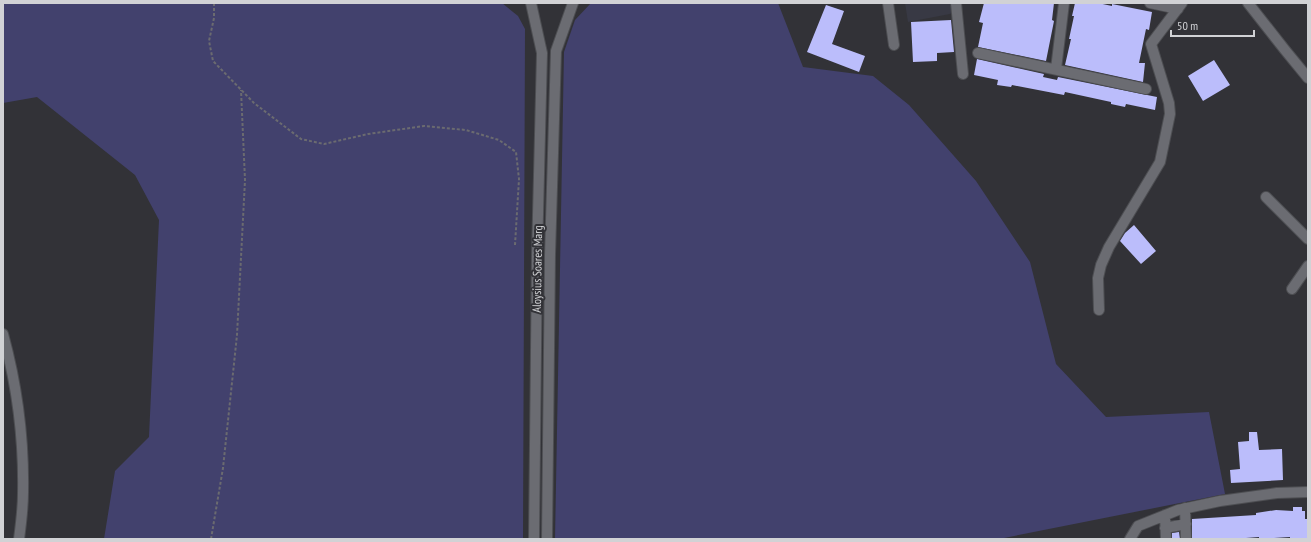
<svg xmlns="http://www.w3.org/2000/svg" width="1311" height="542" font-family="'PT Sans Narrow',sans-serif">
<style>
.built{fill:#383944}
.green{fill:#42416d}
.building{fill:#bbbdfb}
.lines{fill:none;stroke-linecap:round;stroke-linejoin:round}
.minor-casing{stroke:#4d4e52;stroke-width:12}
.secondary-casing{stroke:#4d4e52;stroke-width:12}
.path{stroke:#6b6b70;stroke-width:2;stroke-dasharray:3 2;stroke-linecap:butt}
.minor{stroke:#6b6c72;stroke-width:10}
.secondary{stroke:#6b6c72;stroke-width:10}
.labels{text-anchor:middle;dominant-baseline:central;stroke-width:4;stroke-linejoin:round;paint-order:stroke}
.street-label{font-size:12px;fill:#d1d2d5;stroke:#323237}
</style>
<rect width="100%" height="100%" fill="#323237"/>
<path class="built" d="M 905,3 L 953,3 L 955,13 L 908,22 Z"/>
<path class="green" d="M 3,3 L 502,3 L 518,16 L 525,29 L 523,539 L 104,539 L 115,471 L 149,437 L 159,220 L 135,175 L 37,97 L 3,103 Z
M 591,3 L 778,3 L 803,67 L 873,76 L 909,105 L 976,181 L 1030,262 L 1056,364 L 1106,417 L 1209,412 L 1225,494 L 999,539 L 555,539 L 564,52 L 575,20 Z"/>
<path class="building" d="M 984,3 L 1054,3 L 1052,20 L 1054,21 L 1046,61 L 978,47 L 983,23 L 979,22 Z
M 1075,3 L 1098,3 L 1112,6 L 1112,4 L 1152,12 L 1149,30 L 1146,29 L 1139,63 L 1145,63 L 1143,82 L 1065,65 L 1071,39 L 1069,39 L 1074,16 L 1072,16 Z
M 826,5 L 844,11 L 832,44 L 865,56 L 859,72 L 807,52 Z
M 951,20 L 954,52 L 937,53 L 937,61 L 913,62 L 911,22 Z
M 977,59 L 1044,74 L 1043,77 L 1057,80 L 1058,77 L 1157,97 L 1155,110 L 1126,104 L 1125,107 L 1111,104 L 1111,102 L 1065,92 L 1064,95 L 1012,85 L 1011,87 L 997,85 L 998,80 L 974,75 Z
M 1214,60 L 1230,85 L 1203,101 L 1188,76 Z
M 1134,225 L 1156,251 L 1141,264 L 1120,241 L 1125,233 Z
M 1249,432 L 1257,432 L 1259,450 L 1282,449 L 1283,480 L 1231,483 L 1230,470 L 1240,469 L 1238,442 L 1249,441 Z
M 1293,507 L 1302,507 L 1302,511 L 1305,511 L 1305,519 L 1307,519 L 1307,522 L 1308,522 L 1308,539 L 1290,539 L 1290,537 L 1259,539 L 1259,537 L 1233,539 L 1192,539 L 1192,519 L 1256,515 L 1256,513 L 1276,510 L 1293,511 Z
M 1179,532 L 1180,539 L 1172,539 L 1172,533 Z"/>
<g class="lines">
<g class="minor-casing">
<path id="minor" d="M 888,3 L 894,45
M 956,3 L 963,74
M 1150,3 L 1178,9
M 1248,3 L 1285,50 L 1308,78
M 978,53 L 1146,89
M 1056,69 L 1064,3
M 1266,197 L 1308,239
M 1292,289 L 1308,266
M 1099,310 L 1098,278 L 1101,265 L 1109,247 L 1160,162 L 1170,114 L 1169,103 L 1151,44 L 1182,3
M 3,334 C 17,385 24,440 23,493 C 23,508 21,524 19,539
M 1185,508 L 1186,539
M 1165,515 L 1166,539
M 1165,528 L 1186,524
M 1130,539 L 1138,526 L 1178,510 L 1220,501 L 1277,493 L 1308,492"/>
</g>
<g class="secondary-casing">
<path id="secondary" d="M 531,3 L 542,53 L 537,255 L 534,539
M 547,539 L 550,255 L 556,51 L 573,3"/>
</g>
<path class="path" d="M 214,3 L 214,18 L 209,41 L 213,61 L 254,103 L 301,139 L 324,144 L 368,134 L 424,126 L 466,130 L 499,140 L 516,152 L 519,179 L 515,245
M 211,539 L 223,468 L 237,335 L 245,180 L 241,90"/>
<use href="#minor" class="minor"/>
<use href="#secondary" class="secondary"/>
</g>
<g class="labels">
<g class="street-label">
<text transform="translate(537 269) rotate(-89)">Aloysius Soares Marg</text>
</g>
</g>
<rect width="1311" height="542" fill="none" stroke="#d1d2d5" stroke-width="8"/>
<path d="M1171 30v6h83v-6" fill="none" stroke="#d1d2d5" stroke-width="2"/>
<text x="1177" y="30" font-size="12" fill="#d1d2d5" stroke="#323237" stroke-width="3" paint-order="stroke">50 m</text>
</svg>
